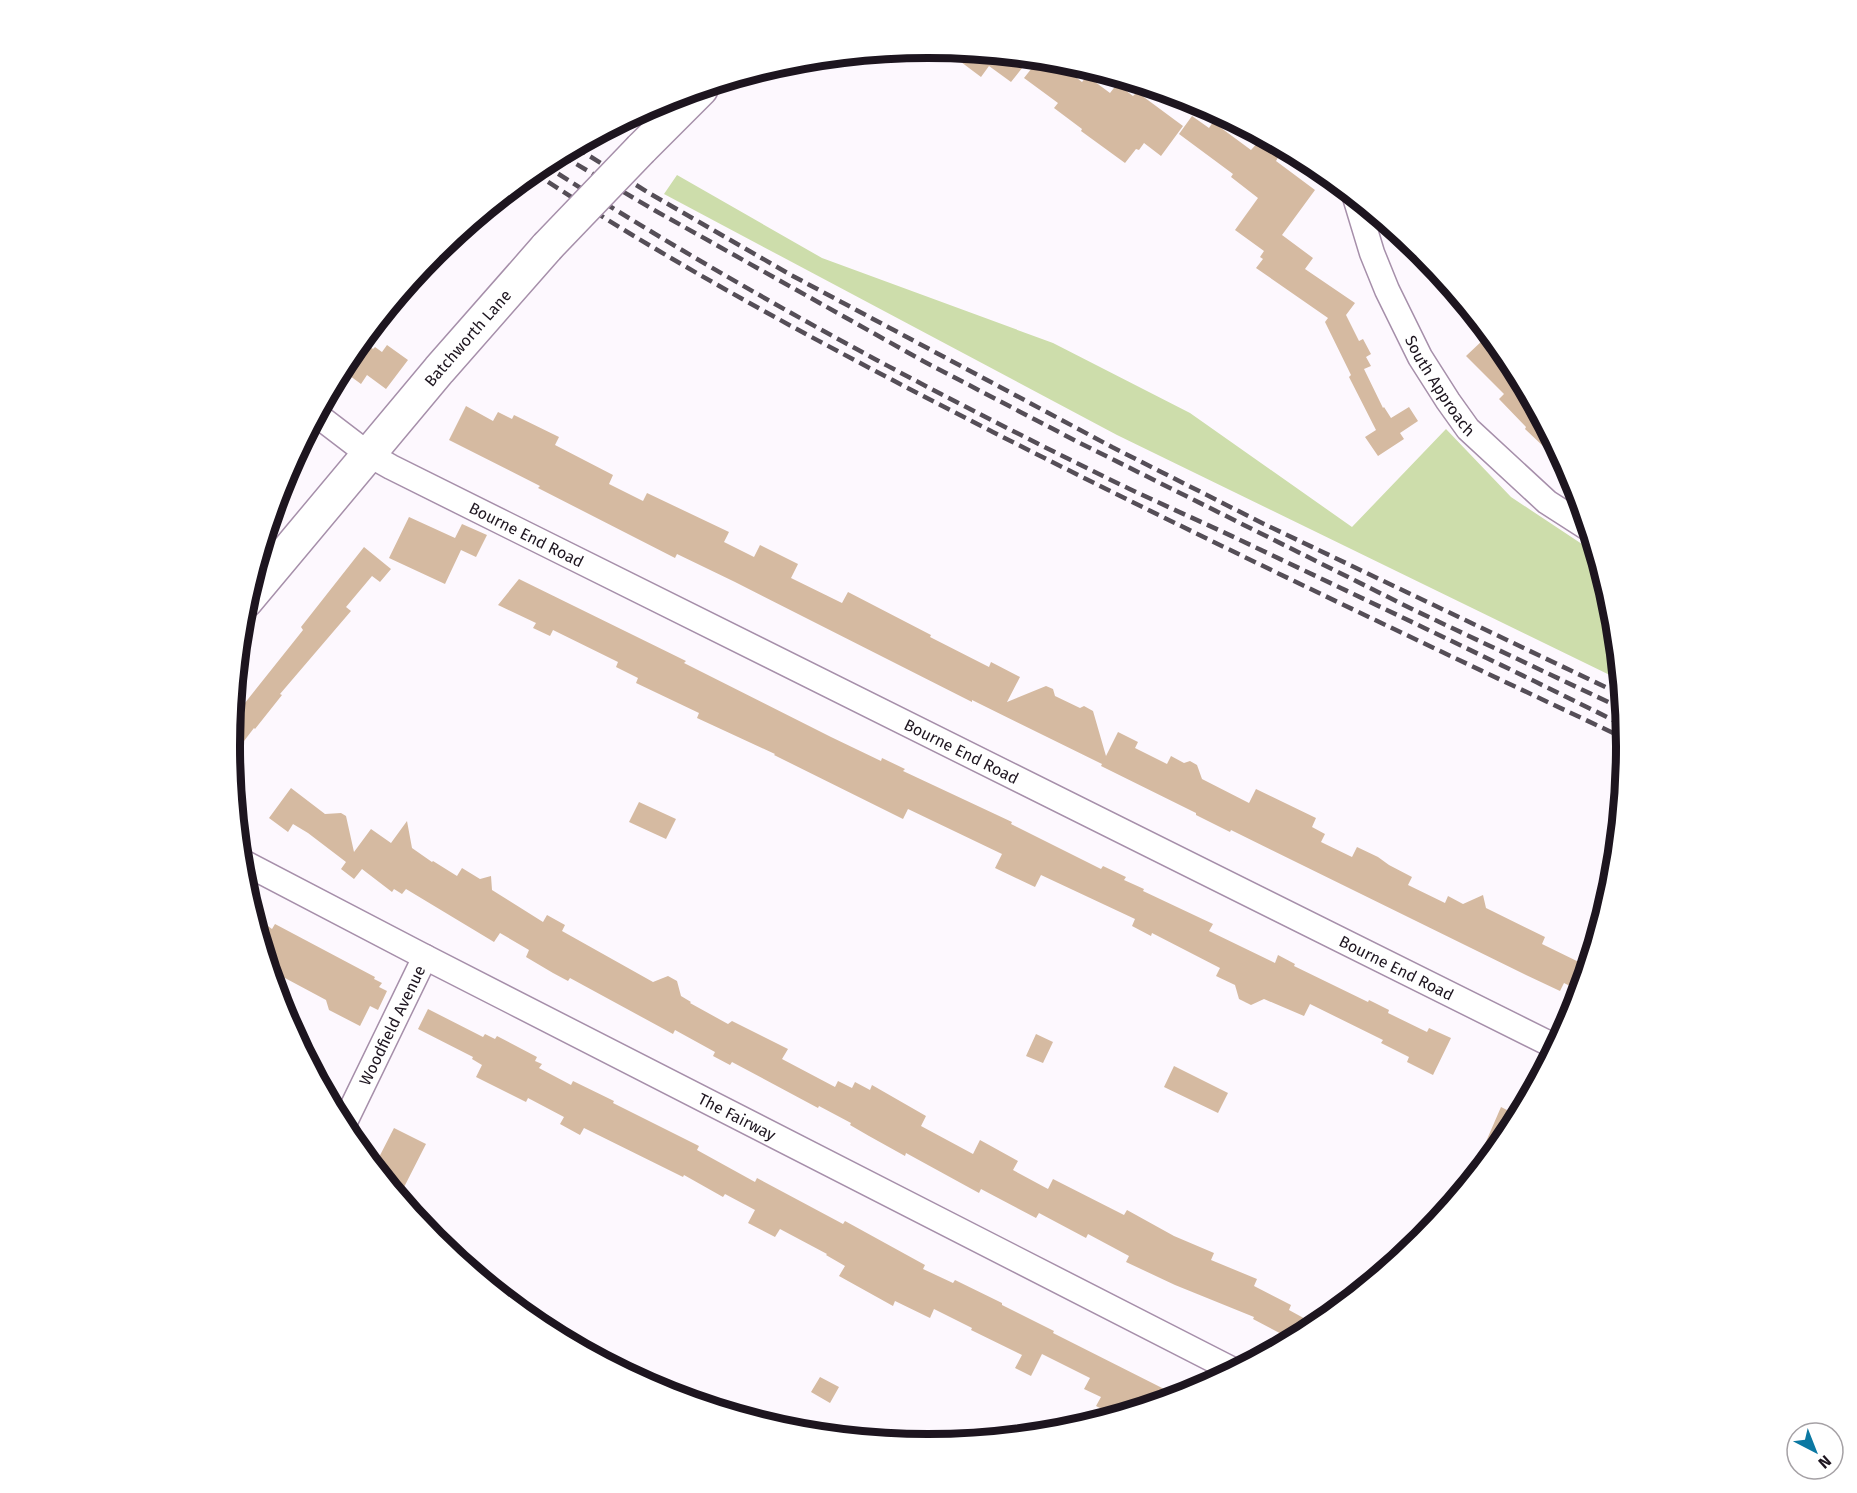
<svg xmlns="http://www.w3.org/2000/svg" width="1857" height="1493" font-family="'Fira Sans',sans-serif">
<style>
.green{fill:#cdddab}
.building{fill:#d5baa1}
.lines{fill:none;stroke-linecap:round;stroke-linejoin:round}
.street-casing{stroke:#a68faa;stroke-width:27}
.secondary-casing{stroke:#a68faa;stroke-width:36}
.street{stroke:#fff;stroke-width:24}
.secondary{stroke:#fff;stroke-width:33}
.rail{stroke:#554e57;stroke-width:4.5;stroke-dasharray:12 6;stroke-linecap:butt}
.secondary-bridge-casing{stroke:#a68faa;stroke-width:36;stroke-linecap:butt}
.secondary-bridge{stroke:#fff;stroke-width:33}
.labels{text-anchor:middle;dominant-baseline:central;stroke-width:4.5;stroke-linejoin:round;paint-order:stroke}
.street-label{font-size:16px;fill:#1d151f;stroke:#fff}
.rim{fill:none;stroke:#1d151f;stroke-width:8}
</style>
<rect width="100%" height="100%" fill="#fdf8fe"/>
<path class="green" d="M 677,175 L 822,258 L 1053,343 L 1190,413 L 1352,527 L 1446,429 L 1511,497 L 1597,554 L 1614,611 L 1620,680 L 1117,435 L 664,194 Z"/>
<path class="building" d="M 945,50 L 998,55 L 1030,58 L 1011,82 L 989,66 L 981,77 Z
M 1039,59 L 1054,60 L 1082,82 L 1087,76 L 1110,93 L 1117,84 L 1133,96 L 1137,92 L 1183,126 L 1161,156 L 1144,143 L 1139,150 L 1136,149 L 1125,163 L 1081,131 L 1082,129 L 1054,108 L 1058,103 L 1024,78 Z
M 1192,116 L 1209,128 L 1213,122 L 1251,150 L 1259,141 L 1279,156 L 1276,161 L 1315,190 L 1282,235 L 1313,258 L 1305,269 L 1355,303 L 1346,315 L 1359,341 L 1363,339 L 1371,354 L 1366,357 L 1371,366 L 1364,369 L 1383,408 L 1384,407 L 1391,418 L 1409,407 L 1418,421 L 1400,433 L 1404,439 L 1378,456 L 1365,437 L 1376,430 L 1349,377 L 1351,375 L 1325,322 L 1328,318 L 1256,268 L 1263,259 L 1260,257 L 1264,251 L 1235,230 L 1258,198 L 1231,177 L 1233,174 L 1179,134 Z
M 1484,339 L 1517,373 L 1565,462 L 1562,464 L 1525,429 L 1526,427 L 1499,399 L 1504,394 L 1466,356 Z
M 362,341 L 373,349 L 375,347 L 382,352 L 387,345 L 408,360 L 386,389 L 367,375 L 361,384 L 342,370 L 348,358 Z
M 466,406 L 493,421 L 498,412 L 512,419 L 514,415 L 559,437 L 555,445 L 613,475 L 609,484 L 643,501 L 647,493 L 729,532 L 724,542 L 754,557 L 760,545 L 798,564 L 791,578 L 842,603 L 848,592 L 931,635 L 930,637 L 989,667 L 991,662 L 1020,677 L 1007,702 L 1046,686 L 1053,689 L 1055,696 L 1080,708 L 1084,706 L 1093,711 L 1106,756 L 1118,732 L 1138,742 L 1135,748 L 1167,764 L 1171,756 L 1184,763 L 1190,761 L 1197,765 L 1202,779 L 1249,803 L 1256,789 L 1316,818 L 1312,827 L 1325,834 L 1321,842 L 1352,857 L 1357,847 L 1378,857 L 1389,865 L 1412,877 L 1408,885 L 1445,903 L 1448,896 L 1463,904 L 1483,895 L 1486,908 L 1545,937 L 1542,944 L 1585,965 L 1574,988 L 1564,983 L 1560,991 L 1526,975 L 1231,830 L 1230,832 L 1196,815 L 1196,813 L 1101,766 L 1102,764 L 972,700 L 972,702 L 735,582 L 677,554 L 675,558 L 538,488 L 540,486 L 449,440 Z
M 409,517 L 455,538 L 462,524 L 487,535 L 476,557 L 461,550 L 445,584 L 389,558 Z
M 364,547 L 391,569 L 380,582 L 372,576 L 346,607 L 351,611 L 280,694 L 282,695 L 255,729 L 254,728 L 231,758 L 230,746 L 233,718 L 303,630 L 301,627 Z
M 519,579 L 686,661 L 684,663 L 831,737 L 881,761 L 882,758 L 905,769 L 903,771 L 1012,822 L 1011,824 L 1101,869 L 1103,866 L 1126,877 L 1124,880 L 1144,889 L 1143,891 L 1213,924 L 1209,931 L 1275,963 L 1278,955 L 1295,964 L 1294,966 L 1368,1002 L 1369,1000 L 1389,1010 L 1388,1013 L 1427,1032 L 1429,1028 L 1451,1038 L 1433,1075 L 1407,1062 L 1409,1057 L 1381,1043 L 1383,1040 L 1310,1004 L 1304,1016 L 1264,999 L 1251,1005 L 1239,999 L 1235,985 L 1216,976 L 1220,968 L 1152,933 L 1151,936 L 1132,926 L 1135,919 L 1041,875 L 1035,887 L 995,868 L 1002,854 L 908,809 L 903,819 L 774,755 L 775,754 L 697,718 L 699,713 L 636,683 L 638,678 L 616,667 L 618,662 L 553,630 L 550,636 L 533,628 L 536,623 L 498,605 Z
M 291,788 L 325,814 L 341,813 L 346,816 L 354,852 L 371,829 L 391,843 L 407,821 L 412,848 L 432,862 L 433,861 L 457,876 L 462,868 L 480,879 L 491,876 L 492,890 L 543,922 L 547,915 L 565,925 L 562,931 L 653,982 L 668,976 L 677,981 L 681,996 L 691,1002 L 690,1003 L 728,1024 L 732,1021 L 788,1049 L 782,1059 L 835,1087 L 838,1081 L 852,1088 L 855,1082 L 870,1090 L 872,1085 L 926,1116 L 921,1126 L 973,1154 L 980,1140 L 1018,1161 L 1013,1170 L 1048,1189 L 1053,1179 L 1124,1215 L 1127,1210 L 1174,1236 L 1214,1253 L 1211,1260 L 1257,1279 L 1254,1286 L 1291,1305 L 1289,1310 L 1309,1321 L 1302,1335 L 1293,1340 L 1253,1319 L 1254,1317 L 1175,1285 L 1126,1262 L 1129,1256 L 1088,1234 L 1086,1238 L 1039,1213 L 1036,1218 L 981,1189 L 979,1193 L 906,1153 L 905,1156 L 869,1136 L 850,1125 L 851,1123 L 819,1106 L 818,1108 L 732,1062 L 730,1065 L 713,1056 L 715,1052 L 675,1030 L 673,1034 L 570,978 L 568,981 L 553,973 L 526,957 L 529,950 L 500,933 L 494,942 L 406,889 L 402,894 L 394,889 L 392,892 L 362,869 L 354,879 L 341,869 L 346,862 L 308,833 L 293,824 L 288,832 L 269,818 Z
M 639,802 L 676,819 L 666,839 L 629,822 Z
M 254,916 L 272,929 L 275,924 L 375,977 L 374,979 L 382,983 L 379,987 L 387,991 L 378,1010 L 370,1006 L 360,1026 L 329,1010 L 326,1000 L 270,970 Z
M 428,1009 L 483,1037 L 485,1034 L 495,1039 L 497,1036 L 537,1057 L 535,1061 L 542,1064 L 539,1068 L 571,1085 L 573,1081 L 614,1101 L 613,1103 L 699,1146 L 697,1150 L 755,1182 L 757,1178 L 843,1224 L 845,1221 L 925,1265 L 923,1269 L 953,1283 L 955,1280 L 1002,1303 L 1002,1305 L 1054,1331 L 1053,1333 L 1180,1397 L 1116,1416 L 1096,1406 L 1101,1397 L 1084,1389 L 1090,1378 L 1042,1354 L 1031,1376 L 1015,1368 L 1022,1355 L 971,1330 L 972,1328 L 934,1309 L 930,1318 L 895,1301 L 893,1306 L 839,1276 L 845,1266 L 826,1255 L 827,1254 L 780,1229 L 775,1237 L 748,1223 L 755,1210 L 725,1194 L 723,1197 L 684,1175 L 683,1177 L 584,1128 L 580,1135 L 560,1124 L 564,1117 L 528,1098 L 526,1102 L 476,1077 L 482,1065 L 472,1059 L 473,1057 L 418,1029 Z
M 1036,1034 L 1053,1042 L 1043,1063 L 1026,1056 Z
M 1174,1066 L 1228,1093 L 1218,1113 L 1164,1087 Z
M 1501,1107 L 1519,1116 L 1509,1135 L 1480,1171 L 1475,1167 Z
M 394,1128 L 426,1144 L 399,1197 L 374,1167 Z
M 820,1377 L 839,1387 L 830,1403 L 811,1392 Z"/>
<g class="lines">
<g class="street-casing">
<g id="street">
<path id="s1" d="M 1355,197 L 1372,253 L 1387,290 L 1420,357 L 1448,401 L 1468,429 L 1547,502 L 1589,529"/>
<path id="s2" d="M 317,415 L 368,454 L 391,467 L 1556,1047"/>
<path id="s3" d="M 241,861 L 425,957 L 1235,1371"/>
<path id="s4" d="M 343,1126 L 425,957"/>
</g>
</g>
<g class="secondary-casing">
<g id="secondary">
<path d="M 641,149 L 701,89"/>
<path id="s5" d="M 246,601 L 439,370 L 547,247"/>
</g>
</g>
<use href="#street" class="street"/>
<use href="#secondary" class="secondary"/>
<path class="rail" d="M 575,147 L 649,193 L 791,275 L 1112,447 L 1262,523 L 1622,695
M 561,155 L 654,210 L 923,361 L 1076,441 L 1414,610 L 1623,709
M 543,164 C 718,277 902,377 1089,469 C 1138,494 1189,516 1238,539 C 1368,601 1497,662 1625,726
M 533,172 C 679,269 835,351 991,431 C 1201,538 1414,639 1626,739"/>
<g class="secondary-bridge-casing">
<path id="secondary-bridge" d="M 547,247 L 641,149"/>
</g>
<use href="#secondary-bridge" class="secondary-bridge"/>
</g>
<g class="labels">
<g class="street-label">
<text stroke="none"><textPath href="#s5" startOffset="344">Batchworth Lane</textPath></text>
<text stroke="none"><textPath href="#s1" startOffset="208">South Approach</textPath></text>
<text stroke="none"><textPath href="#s2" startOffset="242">Bourne End Road</textPath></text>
<text stroke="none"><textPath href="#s2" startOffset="728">Bourne End Road</textPath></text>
<text stroke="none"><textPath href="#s2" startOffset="1214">Bourne End Road</textPath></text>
<text stroke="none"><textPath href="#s4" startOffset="112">Woodfield Avenue</textPath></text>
<text stroke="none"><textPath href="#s3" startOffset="558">The Fairway</textPath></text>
</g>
</g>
<path d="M0 0H1857V1493H0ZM240 746a688 688 0 1 1 1376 0a688 688 0 1 1-1376 0Z" fill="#fff" fill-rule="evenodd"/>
<path class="rim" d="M240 746a688 688 0 1 1 1376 0a688 688 0 1 1-1376 0Z"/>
<g transform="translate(1815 1451) rotate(138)"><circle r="28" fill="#ffffff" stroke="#a5a1a5" stroke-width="1.5"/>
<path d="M0-4.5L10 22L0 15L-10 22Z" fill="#0b78a2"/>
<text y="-9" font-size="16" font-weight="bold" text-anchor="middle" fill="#1d151f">N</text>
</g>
</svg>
